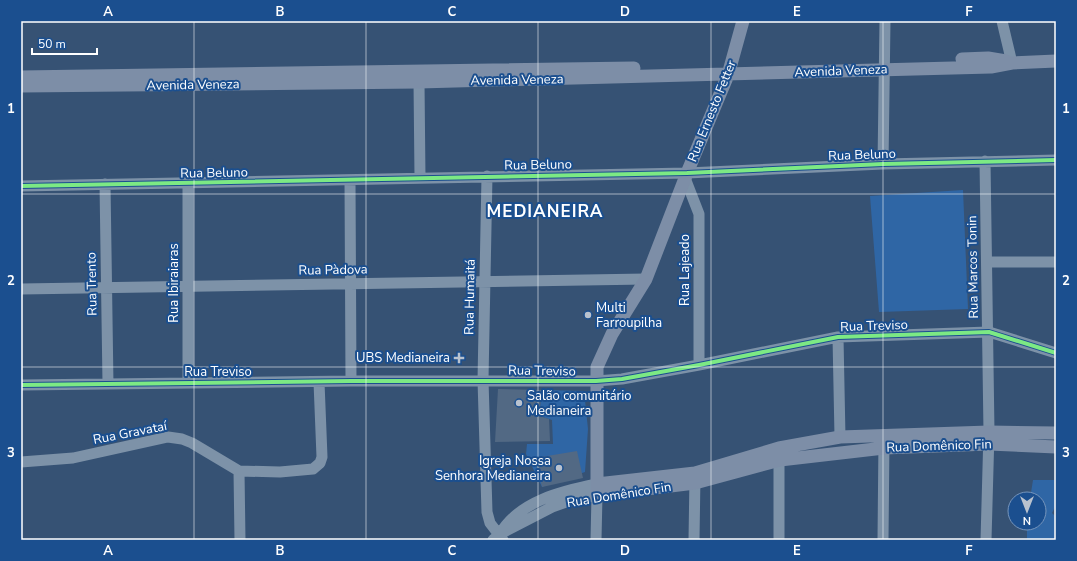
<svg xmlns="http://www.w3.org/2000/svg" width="1077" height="561" font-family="'Nunito Sans',sans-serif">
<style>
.green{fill:#2f66a5}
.building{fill:#526984}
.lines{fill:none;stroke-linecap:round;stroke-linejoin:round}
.minor{stroke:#7d92a8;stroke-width:11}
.major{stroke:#7d8ea7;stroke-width:13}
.cycleway-casing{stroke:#1b4f8f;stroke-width:6}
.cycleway{stroke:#7ce984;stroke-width:4}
.grid{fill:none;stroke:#fff;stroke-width:1;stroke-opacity:0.55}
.poi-dot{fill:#b9c2ce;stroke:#1b4f8f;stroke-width:1.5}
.labels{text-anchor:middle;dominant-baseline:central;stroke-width:4;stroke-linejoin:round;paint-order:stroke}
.street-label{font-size:13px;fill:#fff;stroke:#1b4f8f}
.poi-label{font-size:13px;fill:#fff;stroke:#1b4f8f;text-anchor:start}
.district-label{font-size:17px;font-weight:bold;letter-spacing:1px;fill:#fff;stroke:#1b4f8f}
.neatline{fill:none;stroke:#fff;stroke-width:1.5}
.grid-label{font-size:13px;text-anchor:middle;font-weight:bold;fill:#fff}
</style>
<rect width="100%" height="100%" fill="#365274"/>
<path class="green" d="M 963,190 L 968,309 L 879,312 L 870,196 Z
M 542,390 L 584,391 L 588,429 L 585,472 L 542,487 L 526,454 L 527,444 L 553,444 L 552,420 L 539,416 Z
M 1033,480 L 1056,480 L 1056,505 L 1052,513 L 1056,517 L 1056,540 L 1027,540 L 1027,523 L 1039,523 L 1039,499 L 1030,499 Z"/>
<path class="building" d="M 498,389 L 542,390 L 539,416 L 549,419 L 550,441 L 495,442 Z
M 577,451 L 583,478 L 542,487 L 535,458 Z"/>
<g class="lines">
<path class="minor" d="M 1002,21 L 1012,63
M 419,82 L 420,178
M 985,161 L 989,432 L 986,540
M 883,164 L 885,21
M 487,176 L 483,380 L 487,512 L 490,523 L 503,540
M 685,178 L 699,214 L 699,365
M 350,180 L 351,381
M 105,184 L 108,384
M 188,184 L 188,382
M 21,186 L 687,173 L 883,164 L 1056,160
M 987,262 L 1056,262
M 21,289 L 646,279
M 838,337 L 840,437
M 21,385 L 351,381 L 596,381 L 622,379 L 699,365 L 838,337 L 989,332 L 1056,353
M 779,453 L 779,540
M 21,462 L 73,458 L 168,437 L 182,439 L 192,443 L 239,471 L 280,472 L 313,469 L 320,463 L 322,457 L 319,382
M 239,471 L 240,540
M 500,534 C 519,501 562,491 597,484
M 493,540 L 500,534 L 552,507 L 569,501 L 597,495 L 596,540
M 694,540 L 695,476
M 883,540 L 884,439"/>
<path class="major" d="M 743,21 L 728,75 L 687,173 L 646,279 L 612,334 L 597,367 L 597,495 L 695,483 L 780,460 L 884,448 L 989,444 L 1056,447
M 962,59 L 988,58 L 1006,61
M 21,77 L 634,68
M 21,86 L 419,82 L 991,67 L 1012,63 L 1056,61
M 597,484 L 695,473 L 779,448 L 840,437 L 989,432 L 1056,433"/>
<g class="cycleway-casing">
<path id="cycleway" d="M 21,186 L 687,173 L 883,164 L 1056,160
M 21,385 L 351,381 L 596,381 L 622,379 L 699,365 L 838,337 L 989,332 L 1056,353"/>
</g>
<use href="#cycleway" class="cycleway"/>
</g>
<path class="grid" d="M 194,21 L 194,540M 366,21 L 366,540M 538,21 L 538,540M 711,21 L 711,540M 883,21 L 883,540M 21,194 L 1056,194M 21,367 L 1056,367"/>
<g class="poi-dot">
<circle cx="588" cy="315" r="4"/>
<path d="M457 352h4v4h4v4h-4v4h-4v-4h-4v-4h4z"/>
<circle cx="519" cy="403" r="4"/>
<circle cx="559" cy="468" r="4"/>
</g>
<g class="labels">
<g class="street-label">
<text transform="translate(841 71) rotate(-2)">Avenida Veneza</text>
<text transform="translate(517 80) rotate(-1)">Avenida Veneza</text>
<text transform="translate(193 85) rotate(-1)">Avenida Veneza</text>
<text transform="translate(712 111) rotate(-68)">Rua Ernesto Fetter</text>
<text transform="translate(862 155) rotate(-2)">Rua Beluno</text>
<text transform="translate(538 165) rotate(-1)">Rua Beluno</text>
<text transform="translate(214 173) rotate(-1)">Rua Beluno</text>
<text transform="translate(973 267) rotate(-91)">Rua Marcos Tonin</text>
<text transform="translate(333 270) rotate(-1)">Rua Pàdova</text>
<text transform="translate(685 270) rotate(-90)">Rua Lajeado</text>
<text transform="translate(174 283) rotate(-90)">Rua Ibiraiaras</text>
<text transform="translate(92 284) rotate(-91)">Rua Trento</text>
<text transform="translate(470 297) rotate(-89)">Rua Humaitá</text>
<text transform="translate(874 326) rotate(-2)">Rua Treviso</text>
<text transform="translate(542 371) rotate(1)">Rua Treviso</text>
<text x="218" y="372">Rua Treviso</text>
<text transform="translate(130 433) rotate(-11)">Rua Gravataí</text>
<text transform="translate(939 446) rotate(-2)">Rua Domênico Fin</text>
<text transform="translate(619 495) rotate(-9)">Rua Domênico Fin</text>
</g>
<g class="poi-label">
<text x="596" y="308">Multi<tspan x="596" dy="15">Farroupilha</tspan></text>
<text x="450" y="358" text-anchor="end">UBS Medianeira</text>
<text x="527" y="396">Salão comunitário<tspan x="527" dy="15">Medianeira</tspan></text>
<text x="551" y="461" text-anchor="end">Igreja Nossa<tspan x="551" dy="15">Senhora Medianeira</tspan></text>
</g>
<g class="district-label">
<text x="545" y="211">MEDIANEIRA</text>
</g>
</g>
<rect width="1077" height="561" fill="none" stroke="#1b4f8f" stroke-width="44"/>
<g transform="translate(1027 511) rotate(180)"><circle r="19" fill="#1b4f8f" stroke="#7695bc"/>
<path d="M0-3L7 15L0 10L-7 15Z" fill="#b9c2ce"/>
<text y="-6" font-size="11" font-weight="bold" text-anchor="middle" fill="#ffffff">N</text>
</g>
<path d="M32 48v6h65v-6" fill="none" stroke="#ffffff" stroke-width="2"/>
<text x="38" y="48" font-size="12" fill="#ffffff" stroke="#1b4f8f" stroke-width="3" paint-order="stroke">50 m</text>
<rect x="22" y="22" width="1033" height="517" class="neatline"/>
<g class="grid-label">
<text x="108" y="16">A</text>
<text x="280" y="16">B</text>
<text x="452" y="16">C</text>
<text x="625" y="16">D</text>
<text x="797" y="16">E</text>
<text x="969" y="16">F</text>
<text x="11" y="113">1</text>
<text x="1066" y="113">1</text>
<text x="11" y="285">2</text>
<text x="1066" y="285">2</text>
<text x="11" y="457">3</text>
<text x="1066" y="457">3</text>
<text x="108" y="555">A</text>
<text x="280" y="555">B</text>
<text x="452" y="555">C</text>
<text x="625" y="555">D</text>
<text x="797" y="555">E</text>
<text x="969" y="555">F</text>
</g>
</svg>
